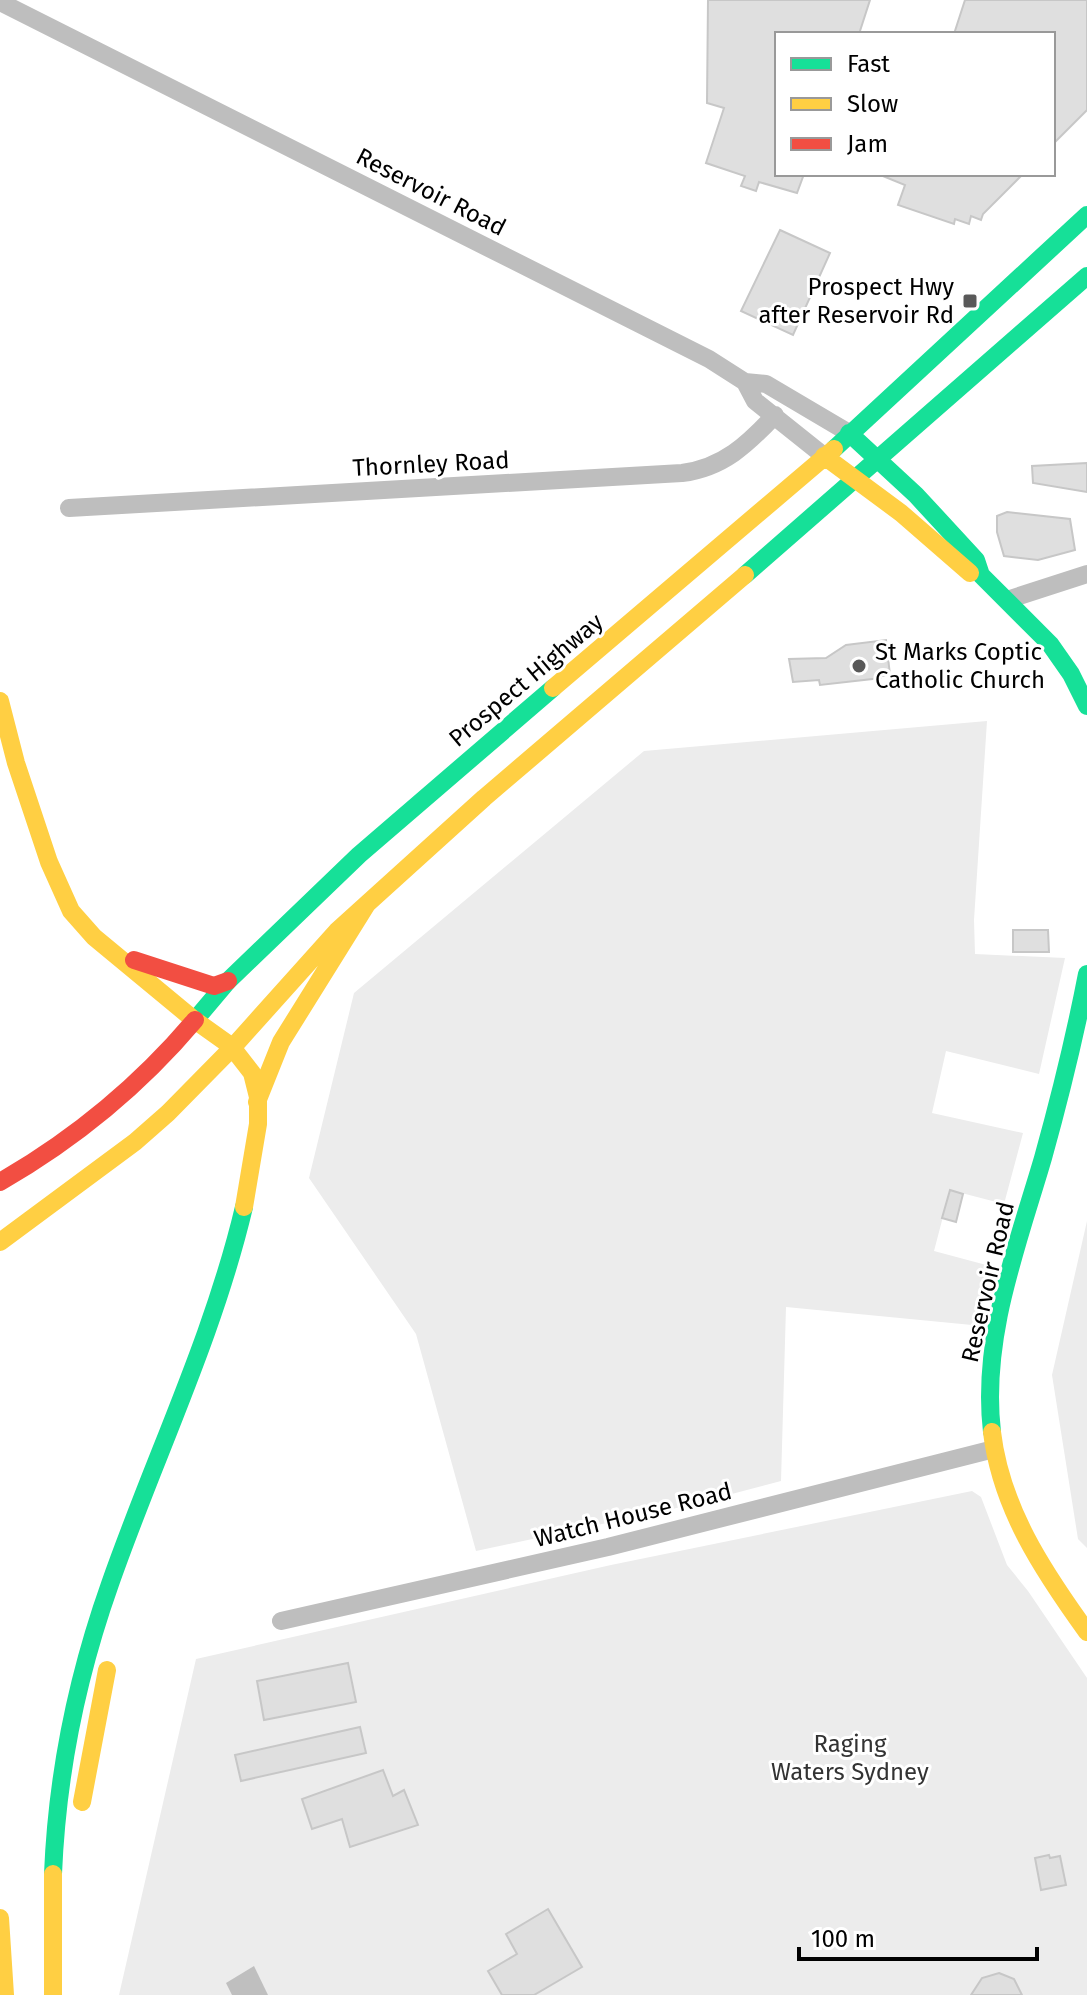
<svg xmlns="http://www.w3.org/2000/svg" width="1087" height="1995" font-family="'Fira Sans',sans-serif">
<style>
.green{fill:#ececec}
.water{fill:#bfbfbf}
.building{fill:#dfdfdf;stroke:#c7c7c7;stroke-width:2}
.lines{fill:none;stroke-linecap:round;stroke-linejoin:round}
.street{stroke:#bebebe;stroke-width:18}
.fast{stroke:#16e098;stroke-width:18}
.slow{stroke:#ffcf43;stroke-width:18}
.jam{stroke:#f24e42;stroke-width:18}
.poi-dot{fill:#595959;stroke:#fff;stroke-width:3}
.labels{text-anchor:middle;dominant-baseline:central;stroke-width:6;stroke-linejoin:round;paint-order:stroke}
.street-label{font-size:24px;fill:#000;stroke:#fff}
.poi-label{font-size:24px;fill:#000;stroke:#fff;text-anchor:end}
.park-label{font-size:24px;fill:#333;stroke:#fff}
</style>
<rect width="100%" height="100%" fill="#fff"/>
<path class="green" d="M 987,721 L 974,920 L 975,954 L 1065,958 L 1039,1074 L 946,1051 L 932,1113 L 1023,1133 L 1004,1204 L 950,1190 L 934,1251 L 990,1266 L 972,1325 L 786,1307 L 781,1481 L 686,1506 L 476,1551 L 416,1334 L 309,1178 L 354,993 L 644,751 Z
M 1087,1221 L 1087,1548 L 1078,1539 L 1052,1375 Z
M 972,1491 L 981,1497 L 1007,1565 L 1028,1591 L 1087,1678 L 1087,1995 L 119,1995 L 196,1659 L 611,1565 Z"/>
<path class="water" d="M 254,1966 L 268,1995 L 232,1995 L 226,1983 Z"/>
<path class="building" d="M 708,0 L 870,0 L 859,34 L 777,34 L 777,174 L 804,174 L 797,193 L 759,182 L 756,191 L 741,186 L 745,176 L 706,163 L 724,108 L 707,103 Z
M 965,0 L 1087,0 L 1087,110 L 1053,144 L 1053,34 L 954,34 Z
M 878,174 L 1023,174 L 983,214 L 981,220 L 971,216 L 969,224 L 955,219 L 954,224 L 898,205 L 905,185 Z
M 780,230 L 830,253 L 793,335 L 741,311 Z
M 1087,463 L 1087,492 L 1033,483 L 1032,466 Z
M 1007,512 L 1070,519 L 1075,550 L 1038,560 L 1004,556 L 997,532 L 997,516 Z
M 886,640 L 890,675 L 881,676 L 881,678 L 820,685 L 819,680 L 793,682 L 789,659 L 826,658 L 846,645 Z
M 1013,930 L 1048,930 L 1049,952 L 1013,952 Z
M 950,1190 L 963,1194 L 956,1222 L 942,1218 Z
M 348,1663 L 356,1702 L 264,1720 L 257,1681 Z
M 360,1727 L 366,1753 L 241,1781 L 235,1755 Z
M 383,1770 L 393,1796 L 404,1790 L 418,1825 L 350,1847 L 342,1819 L 312,1829 L 302,1799 Z
M 1049,1855 L 1050,1858 L 1060,1856 L 1066,1885 L 1041,1890 L 1035,1858 Z
M 548,1909 L 582,1967 L 534,1995 L 502,1995 L 488,1971 L 517,1954 L 506,1934 Z
M 999,1973 L 1014,1979 L 1022,1995 L 971,1995 L 982,1978 Z"/>
<g class="lines">
<path class="street" d="M 4,4 L 709,359 L 745,382 L 766,384 L 849,433
M 745,382 L 755,401 L 824,456
M 69,508 L 682,473 C 723,468 748,444 775,415
M 1007,600 L 1087,574
M 281,1621 L 608,1547 L 994,1449"/>
<path class="fast" d="M 849,433 L 916,495 L 976,560 L 981,575 L 1050,644 L 1071,674 L 1087,706
M 834,449 L 1087,215
M 745,575 L 1087,276
M 195,1020 L 228,981 L 359,855 L 553,688
M 992,1432 C 981,1338 1017,1247 1043,1158 C 1060,1097 1075,1036 1087,974
M 53,1874 C 57,1775 77,1677 110,1584 C 154,1458 213,1338 244,1207"/>
<path class="slow" d="M 824,456 L 901,513 L 970,573
M 553,688 L 834,449
M 0,701 L 16,763 L 49,862 L 71,911 L 94,937 L 193,1019 L 231,1046 L 252,1073 L 258,1097 L 258,1124 L 244,1207
M 233,1047 L 337,931 L 484,798 L 745,575
M 257,1102 L 281,1042 L 367,904
M 0,1242 L 135,1142 L 168,1113 L 233,1047
M 992,1432 C 1001,1508 1043,1571 1087,1632
M 82,1802 L 107,1670
M 53,1874 L 53,1995
M 0,1918 L 5,1995"/>
<path class="jam" d="M 134,960 L 214,986 L 228,981
M 0,1182 C 73,1140 141,1084 195,1020"/>
</g>
<g class="poi-dot">
<rect x="962" y="293" width="16" height="16" rx="4"/>
<circle cx="859" cy="666" r="8"/>
</g>
<g class="labels">
<g class="street-label">
<text transform="translate(431 192) rotate(27)">Reservoir Road</text>
<text transform="translate(431 464) rotate(-3)">Thornley Road</text>
<text transform="translate(526 680) rotate(-40)">Prospect Highway</text>
<text transform="translate(988 1282) rotate(-77)">Reservoir Road</text>
<text transform="translate(633 1515) rotate(-14)">Watch House Road</text>
</g>
<g class="poi-label">
<text x="954" y="287">Prospect Hwy<tspan x="954" dy="28">after Reservoir Rd</tspan></text>
<text x="875" y="652" text-anchor="start">St Marks Coptic<tspan x="875" dy="28">Catholic Church</tspan></text>
</g>
<g class="park-label">
<text x="850" y="1744">Raging<tspan x="850" dy="28">Waters Sydney</tspan></text>
</g>
</g>
<rect x="775" y="32" width="280" height="144" fill="#ffffff" stroke="#999999" stroke-width="2"/>
<rect x="791" y="58" width="40" height="12" fill="#16e098" stroke="#999999" stroke-width="2"/>
<text x="847" y="72" font-size="24" fill="#000000">Fast</text>
<rect x="791" y="98" width="40" height="12" fill="#ffcf43" stroke="#999999" stroke-width="2"/>
<text x="847" y="112" font-size="24" fill="#000000">Slow</text>
<rect x="791" y="138" width="40" height="12" fill="#f24e42" stroke="#999999" stroke-width="2"/>
<text x="847" y="152" font-size="24" fill="#000000">Jam</text>
<path d="M799 1947v12h238v-12" fill="none" stroke="#000000" stroke-width="4"/>
<text x="811" y="1947" font-size="24" fill="#000000" stroke="#ffffff" stroke-width="6" paint-order="stroke">100 m</text>
</svg>
